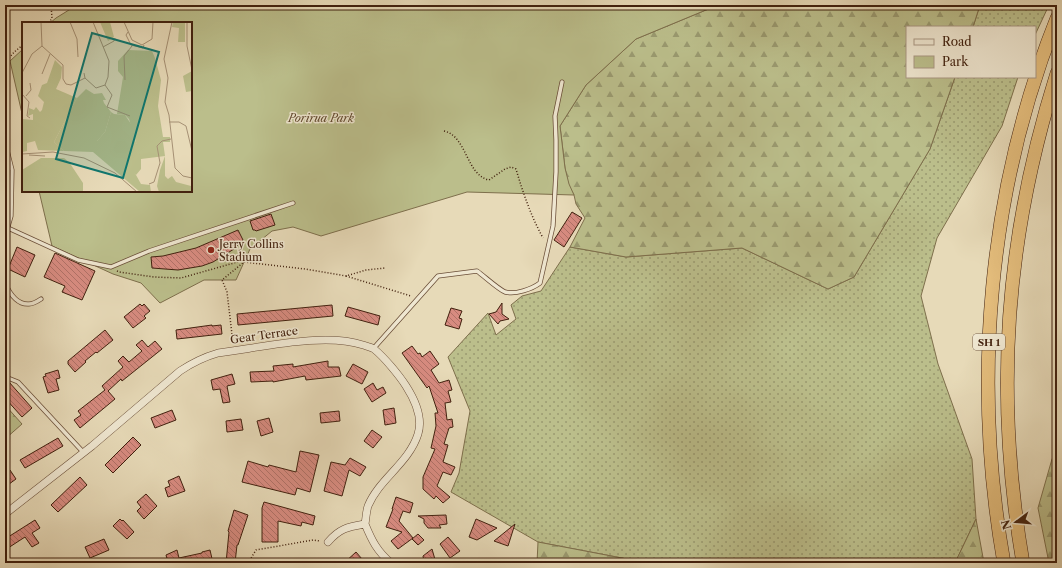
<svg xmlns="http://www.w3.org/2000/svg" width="1062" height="568" font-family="'Libre Caslon Text',serif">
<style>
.grass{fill:url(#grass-dots);stroke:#7e6f4c}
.forest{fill:url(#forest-firs);stroke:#7e6f4c}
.park{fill:#bbbe8b;stroke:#7e6f4c}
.building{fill:url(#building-back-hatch);stroke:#41200e}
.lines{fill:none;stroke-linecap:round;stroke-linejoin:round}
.service-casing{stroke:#6a4e38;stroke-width:5}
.minor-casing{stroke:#6a4e38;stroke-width:8}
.motorway-casing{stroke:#41200e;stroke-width:14}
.path{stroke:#41200e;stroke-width:1.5;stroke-dasharray:1 2;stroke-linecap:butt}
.service{stroke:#efe7d1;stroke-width:3.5}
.minor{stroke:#efe7d1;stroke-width:7}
.motorway{stroke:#e4bd7c;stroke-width:13}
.poi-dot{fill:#8f2418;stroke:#efe7d1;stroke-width:1.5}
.labels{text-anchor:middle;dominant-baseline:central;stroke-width:3;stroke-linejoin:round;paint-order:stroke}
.shield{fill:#efe7d1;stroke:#755c48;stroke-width:1}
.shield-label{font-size:10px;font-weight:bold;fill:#41200e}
.park-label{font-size:11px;font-style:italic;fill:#60482d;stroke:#efe7d1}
.poi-label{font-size:11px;fill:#41200e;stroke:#efe7d1;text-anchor:start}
.street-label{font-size:11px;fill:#41200e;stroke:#efe7d1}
.inset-road{fill:none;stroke:#a59074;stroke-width:1}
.view{fill:#0f766e;fill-opacity:0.15;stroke:#0f766e;stroke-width:2}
.inset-edge{fill:none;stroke:#41200e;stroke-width:2}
</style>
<defs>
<pattern id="grass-dots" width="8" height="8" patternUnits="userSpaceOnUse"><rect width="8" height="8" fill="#bbbe8b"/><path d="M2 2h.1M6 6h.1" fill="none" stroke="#9a9a70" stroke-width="1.8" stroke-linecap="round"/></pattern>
<pattern id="forest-firs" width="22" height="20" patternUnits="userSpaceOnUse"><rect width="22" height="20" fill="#bbbe8b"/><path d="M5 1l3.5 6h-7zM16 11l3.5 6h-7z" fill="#9a9a70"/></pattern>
<pattern id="building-back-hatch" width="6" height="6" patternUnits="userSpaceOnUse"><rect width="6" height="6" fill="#d78b80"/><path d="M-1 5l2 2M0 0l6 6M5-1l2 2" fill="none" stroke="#b07167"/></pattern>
</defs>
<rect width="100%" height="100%" fill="#e7dab8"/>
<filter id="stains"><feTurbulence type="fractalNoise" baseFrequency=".005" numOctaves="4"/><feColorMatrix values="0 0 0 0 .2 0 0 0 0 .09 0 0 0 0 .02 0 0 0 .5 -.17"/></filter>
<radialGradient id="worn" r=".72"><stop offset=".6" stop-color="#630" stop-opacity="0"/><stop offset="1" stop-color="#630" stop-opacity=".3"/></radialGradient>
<path class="grass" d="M 980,5 L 1049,5 L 1035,35 L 1035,27 L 973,27 Z
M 955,77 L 1018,77 L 1002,126 L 937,238 L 921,296 L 938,364 L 972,459 L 976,519 L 955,563 L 648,563 L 538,542 L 451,492 L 459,473 L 470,411 L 448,357 L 488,313 L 496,335 L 516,319 L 511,305 L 522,296 L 541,291 L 570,247 L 626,257 L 742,248 L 828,289 L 854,277 L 930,149 Z"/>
<path class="forest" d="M 718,5 L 980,5 L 973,27 L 907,27 L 907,77 L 955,77 L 930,149 L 854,277 L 828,289 L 742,248 L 626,257 L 570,247 L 585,218 L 576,204 L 574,195 L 568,184 L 565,168 L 560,126 L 586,85 L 636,39 Z
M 5,405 L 22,424 L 5,439 Z
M 1057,451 L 1057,563 L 1049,563 L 1038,508 L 1052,459 Z
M 976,519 L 984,563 L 955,563 Z
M 538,542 L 648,563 L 537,563 Z"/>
<path class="park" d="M 77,5 L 718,5 L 636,39 L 586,85 L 560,126 L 565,168 L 569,184 L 574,195 L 467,192 L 321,236 L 293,227 L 272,231 L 250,249 L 236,280 L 204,280 L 160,303 L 141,283 L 113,274 L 52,246 L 39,191 L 191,191 L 191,23 L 50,23 L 56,18 Z
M 23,49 L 23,118 L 10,61 Z"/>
<path class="building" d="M 572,212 L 582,218 L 564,247 L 554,240 Z
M 271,214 L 275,225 L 256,231 L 255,230 L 253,230 L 250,221 Z
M 238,230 L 243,240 L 234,249 L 213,262 L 202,266 L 178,270 L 152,268 L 151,257 L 163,256 L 196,248 Z
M 17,247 L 35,255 L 25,277 L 8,269 Z
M 55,253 L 95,271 L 82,300 L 62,292 L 65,286 L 44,277 Z
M 502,303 L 502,314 L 509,319 L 500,321 L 498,324 L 489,314 L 496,312 Z
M 140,304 L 142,306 L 144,304 L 150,311 L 144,316 L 146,318 L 133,328 L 124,317 Z
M 332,305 L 333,316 L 238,325 L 237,314 Z
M 348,307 L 380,316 L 378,325 L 345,316 Z
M 451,308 L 462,311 L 459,318 L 462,319 L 459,329 L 445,325 Z
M 212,325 L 212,326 L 221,325 L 222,334 L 177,339 L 176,330 Z
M 105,330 L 113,340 L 97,353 L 96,352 L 85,361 L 86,362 L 75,372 L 68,364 L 68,361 Z
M 142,340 L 148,347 L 155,341 L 162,349 L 122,381 L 121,379 L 108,391 L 115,399 L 80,428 L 74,420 L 81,415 L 78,411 L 105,390 L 102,386 L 123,367 L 118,361 L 123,356 L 129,362 L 142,351 L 136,345 Z
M 412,346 L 418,354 L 420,353 L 422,357 L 430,351 L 439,364 L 431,370 L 439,383 L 449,380 L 452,390 L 448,391 L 451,402 L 445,403 L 447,420 L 452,419 L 453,427 L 449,428 L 444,444 L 448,445 L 443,462 L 455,467 L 451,475 L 443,472 L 437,486 L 450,497 L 443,503 L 436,496 L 434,499 L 423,489 L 423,477 L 435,449 L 431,448 L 436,426 L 435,413 L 438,413 L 429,386 L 427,388 L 402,353 Z
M 328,361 L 328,367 L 339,367 L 341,376 L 306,380 L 305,376 L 273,382 L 273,381 L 251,382 L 250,372 L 274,371 L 273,366 L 293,364 L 293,367 Z
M 353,364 L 368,372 L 362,384 L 346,376 Z
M 58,370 L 60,378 L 56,379 L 59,390 L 48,393 L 43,377 L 46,376 L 45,374 Z
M 232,374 L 235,384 L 227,386 L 230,402 L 223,403 L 220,389 L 213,390 L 211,380 Z
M 9,382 L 32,408 L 22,417 L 5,398 L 5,384 Z
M 373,383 L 377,390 L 383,387 L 386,393 L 372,402 L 364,389 Z
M 394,408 L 396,423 L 385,425 L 383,410 Z
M 172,410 L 176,420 L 155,428 L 151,418 Z
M 339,411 L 340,421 L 321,423 L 320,413 Z
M 269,418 L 273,432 L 261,436 L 257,421 Z
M 241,419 L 243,430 L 227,432 L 226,421 Z
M 372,430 L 382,437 L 373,448 L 364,441 Z
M 133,437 L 141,445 L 113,473 L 105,465 Z
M 58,438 L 63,446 L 25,468 L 20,460 Z
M 300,451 L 319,455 L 310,492 L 297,488 L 295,495 L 242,482 L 248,461 L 268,467 L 269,465 L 296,472 Z
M 350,458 L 366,467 L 360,476 L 349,470 L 342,496 L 324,491 L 331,462 L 345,465 Z
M 10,470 L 16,479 L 5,487 L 5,473 Z
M 179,476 L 185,491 L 168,497 L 165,488 L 170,486 L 168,481 Z
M 80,477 L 87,485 L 58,512 L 51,505 Z
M 146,494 L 157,506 L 144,519 L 137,511 L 141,507 L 137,502 Z
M 396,497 L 413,503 L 410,513 L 403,511 L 399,521 L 413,538 L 398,549 L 391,541 L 402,532 L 386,527 L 393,509 L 392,509 Z
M 264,502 L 315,516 L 313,525 L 302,522 L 301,526 L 278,521 L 278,542 L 262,542 L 262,508 Z
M 234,510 L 248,515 L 238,545 L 237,545 L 235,563 L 226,563 L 229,532 L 228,531 Z
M 446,515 L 447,524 L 439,525 L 441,528 L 428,528 L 424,523 L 424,519 L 418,516 Z
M 120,519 L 122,521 L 123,520 L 134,532 L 127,539 L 113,526 Z
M 476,519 L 497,528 L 477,540 L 469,537 Z
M 35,520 L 40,528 L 32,533 L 39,543 L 32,547 L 25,537 L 5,550 L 5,539 Z
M 515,524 L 508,546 L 494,541 Z
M 418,534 L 424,540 L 418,545 L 412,539 Z
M 448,537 L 460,551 L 450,558 L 440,544 Z
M 104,539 L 109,550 L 90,558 L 85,547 Z
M 432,549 L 436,563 L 424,563 L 423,556 Z
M 177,550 L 179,558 L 202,553 L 202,552 L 210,550 L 213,563 L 168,563 L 166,555 Z
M 356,552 L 362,559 L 358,563 L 344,563 Z"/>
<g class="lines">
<g class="service-casing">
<path id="service" d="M 5,142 L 12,170 L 11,216 L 5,237
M 8,228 L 78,260 L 111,267 L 149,251 L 293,203
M 5,283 C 9,292 17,305 29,304 C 32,304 38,301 41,299
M 373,349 L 438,276 L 477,271 C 484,276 498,289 505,292 C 515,295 532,289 540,283 L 553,226 L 556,172 L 556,140 L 555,116 L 562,82
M 5,381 L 8,378 L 18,382 L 84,453"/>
</g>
<g class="minor-casing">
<path id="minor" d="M 5,514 L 92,446 L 180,371 C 192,363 204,357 218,353 C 259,348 324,332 363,345 C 366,346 371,347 374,349 C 384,357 399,375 406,386 C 415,400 423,418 418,434 C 409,463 379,479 368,506 C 366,512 366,519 365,524
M 328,542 C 340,528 348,527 365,524 C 372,541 377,551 391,563"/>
</g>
<g class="motorway-casing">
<path id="motorway" d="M 1004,563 C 972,382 988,190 1057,18
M 1023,563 C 994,393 1005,238 1057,73"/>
</g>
<path class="path" d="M 49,23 L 52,18 L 51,5
M 5,66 C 8,57 15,51 23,45
M 444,131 C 467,136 466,175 489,180 L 505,169 L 511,167 L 516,169 C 523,193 531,216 543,238
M 117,271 L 119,272 L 154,277 L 181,278 L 241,261 L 244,262
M 346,276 L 411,296
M 233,343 L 227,292 L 222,280 L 244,262 L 305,269 L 346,276 L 366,270 L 385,268
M 248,563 L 256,550 L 313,540 L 320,541"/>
<use href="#service" class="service"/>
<use href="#minor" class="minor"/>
<use href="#motorway" class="motorway"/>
</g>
<circle class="poi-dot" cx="211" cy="250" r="4"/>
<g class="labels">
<rect class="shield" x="973" y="334" width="32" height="16" rx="3"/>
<g class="shield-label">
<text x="989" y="342">SH 1</text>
</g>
<g class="park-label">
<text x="321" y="118">Porirua Park</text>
</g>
<g class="poi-label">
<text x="219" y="244">Jerry Collins<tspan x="219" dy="13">Stadium</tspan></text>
</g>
<g class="street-label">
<text transform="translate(264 335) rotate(-8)">Gear Terrace</text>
</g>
</g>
<g transform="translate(22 22)">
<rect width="170" height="170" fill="#e7dab8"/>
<path d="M 64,67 L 72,72 L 80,71 L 84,78 L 81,78 L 82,81 L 89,90 L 83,110 L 75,119 L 114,153 L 119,162 L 128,163 L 129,170 L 118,170 L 71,130 L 42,129 L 32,120 L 55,76 Z" fill="#bbbe8b"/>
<path d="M 78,0 L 88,0 L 92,15 L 86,19 ZM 33,38 L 40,45 L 39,56 L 34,67 L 55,76 L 32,120 L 42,129 L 16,128 L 13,119 L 5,121 L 5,129 L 0,130 L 0,97 L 11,98 L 11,92 L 6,94 L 7,86 L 12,88 L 14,85 L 18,90 L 20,88 L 22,80 L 16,74 L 20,63 L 25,61 ZM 89,90 L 92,92 L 103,93 L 111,105 L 113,118 L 119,131 L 119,147 L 114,153 L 88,136 L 75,122 L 75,119 L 83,110 ZM 143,134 L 143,154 L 146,157 L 150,154 L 154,160 L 169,164 L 170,170 L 137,170 L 135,164 L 138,148 ZM 19,136 L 42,136 L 47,140 L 61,161 L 61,170 L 0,170 L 0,148 Z" fill="#bbbe8b"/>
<path d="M 151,0 L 163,0 L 163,20 L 156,20 L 157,6 L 150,5 ZM 106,28 L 130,29 L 133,36 L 139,58 L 136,84 L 141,115 L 148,115 L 148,120 L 141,120 L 143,134 L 119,137 L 107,97 L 103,93 L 95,92 L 101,55 L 96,49 L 96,39 ZM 170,49 L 170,69 L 164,70 L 161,54 Z" fill="#bbbe8b"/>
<path class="inset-road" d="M 48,0 L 55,17 L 56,35M 102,0 L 110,18 L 120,23 L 130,17 L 131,0M 150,0 L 142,37 L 146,56 L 143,80 L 147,93 L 153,146 L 161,154 L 170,156M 165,0 L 165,24 L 170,48M 106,10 L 104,13 L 109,23 L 121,26 L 122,23M 20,24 L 41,43 L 41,57 L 44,62 L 49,63 L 63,56 L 62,51M 81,25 L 92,19 L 93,16M 0,51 L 10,32 L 20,24 L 19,0M 20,52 L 28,32M 63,56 L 74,66 L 83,63 L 86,55 L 87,39 L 71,0M 103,58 L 102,34 L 110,24M 83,63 L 90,73 L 85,85 L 108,94M 0,72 L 7,80 L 5,94 L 8,96M 4,74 L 9,68 L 8,61M 147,100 L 157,100 L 164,104 L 170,129M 0,132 L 31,130 L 62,136 L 93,151 L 115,170M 7,133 L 23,134M 127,162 L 132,160 L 138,141 L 135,124 L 140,119 L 149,117"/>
<path class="view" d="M 70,11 L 137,30 L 101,156 L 34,137 Z"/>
<rect width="170" height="170" class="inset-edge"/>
</g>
<rect width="1062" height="568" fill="none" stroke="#e7dab8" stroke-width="20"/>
<rect x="6" y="6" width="1050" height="556" fill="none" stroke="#41200e" stroke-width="2"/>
<rect x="10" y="10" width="1042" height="548" fill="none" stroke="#41200e"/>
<rect x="906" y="26" width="130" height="52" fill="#efe7d1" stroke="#a99783"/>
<rect x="914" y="39" width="20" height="6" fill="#efe7d1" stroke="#a99783"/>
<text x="942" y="46" font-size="12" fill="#41200e">Road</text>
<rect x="914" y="56" width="20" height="12" fill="#bbbe8b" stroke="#a99783"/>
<text x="942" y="66" font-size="12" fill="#41200e">Park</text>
<g transform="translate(1016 522) rotate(254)" stroke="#efe7d1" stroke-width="3" paint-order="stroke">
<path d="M0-3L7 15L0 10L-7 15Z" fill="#41200e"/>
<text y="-6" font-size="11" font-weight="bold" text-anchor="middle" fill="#41200e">N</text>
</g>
<rect width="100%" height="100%" filter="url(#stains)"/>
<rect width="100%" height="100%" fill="url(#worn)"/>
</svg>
